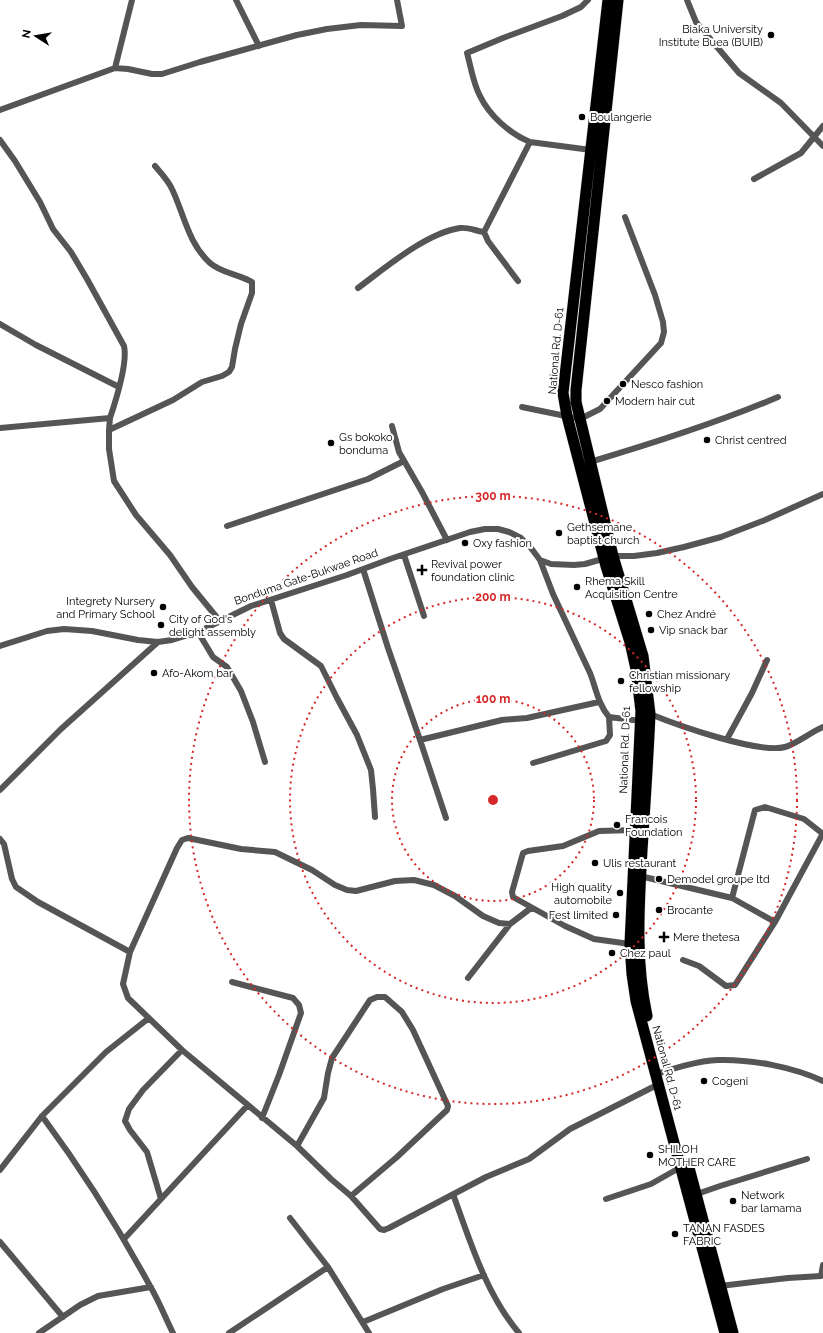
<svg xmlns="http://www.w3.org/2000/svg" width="823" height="1333" font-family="Raleway,sans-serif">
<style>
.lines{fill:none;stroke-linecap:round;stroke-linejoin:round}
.highway-casing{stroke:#dbdbdb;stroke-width:12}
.street{stroke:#555;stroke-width:6}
.highway{stroke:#000;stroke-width:11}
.ring{fill:none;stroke:#d62828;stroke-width:2;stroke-dasharray:2 4}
.poi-dot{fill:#000;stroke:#fff;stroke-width:1.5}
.labels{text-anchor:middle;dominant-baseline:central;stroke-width:4;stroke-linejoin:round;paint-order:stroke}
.poi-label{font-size:11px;fill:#000;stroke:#fff;text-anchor:start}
.street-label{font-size:11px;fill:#000;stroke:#fff}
.centre{fill:#d62828;stroke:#fff;stroke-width:2}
.ring-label{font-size:12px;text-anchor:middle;font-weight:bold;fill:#d62828;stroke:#fff;stroke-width:4;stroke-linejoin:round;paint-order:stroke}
</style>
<rect width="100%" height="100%" fill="#fff"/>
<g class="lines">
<g class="highway-casing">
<path id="highway" d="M 608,0 L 563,393 L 567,416 L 606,566 L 630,642 L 636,669 L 641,711 L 630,944 L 632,974 L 636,1001 L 725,1333
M 618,0 L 576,390 L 576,402 L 613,556 L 643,656 L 650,714 C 648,759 645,804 642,850 C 639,905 635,961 647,1016
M 688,1164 L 733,1333"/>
</g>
<path class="street" d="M 236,0 L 259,46
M 588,0 L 581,7 L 562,16 L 503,38 L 467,53 C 471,67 473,83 480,96 C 489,115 510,134 530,142 L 591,150
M 687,0 L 696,22 L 739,73 L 781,103 L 823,146
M 115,68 L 132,0
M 0,110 L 115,68 L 128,69 L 152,74 L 162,74 L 200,62 L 297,35 L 327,29 L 361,25 L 402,26 L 397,0
M 0,140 L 15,161 L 40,202 L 53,229 L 71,252 L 87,279 L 124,346 C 128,363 116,400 110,418
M 754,179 L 801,153 L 823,126
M 518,281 L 488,241 L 484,232 L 530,142
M 358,288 C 385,268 426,233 460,228 C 467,227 477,231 484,232
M 0,324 L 36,345 L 119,387
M 522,407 L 580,419 L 600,409 L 661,343 L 664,332 L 663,322 L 655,295 L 625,217
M 392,426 L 399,452 L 422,492 L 447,540
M 0,428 L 110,418 L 109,430 L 109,449 L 114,481 L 136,515 L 170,555 L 192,587 L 219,620
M 109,430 L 173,400 L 202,382 L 222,376 L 229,372 L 232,367 L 235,349 L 241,324 L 252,293 L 252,282 C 238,274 221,273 210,263 C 188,243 184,214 172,189 C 168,180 161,173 155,166
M 590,462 C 654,443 717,423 778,397
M 227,526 L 368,479 L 404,461
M 404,555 L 424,616
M 540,560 L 553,594 L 590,673 C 596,688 598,704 609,717 L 641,721
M 363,569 L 388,648 L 420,740 L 502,720 L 527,718 L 599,702
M 271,600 L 280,633 L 284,639 L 321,666 L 337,698 L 357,735 L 371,770 L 373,789 L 375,817
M 198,632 L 213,657 L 227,667 L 241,691 L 253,722 L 265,762
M 0,646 L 47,631 L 64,629 L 92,631 L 138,640 L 158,642 L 172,640 L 198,632 L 251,606 L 347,575 L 390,559 L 470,532 L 485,529 L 498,529 L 509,532 L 521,538 L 531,548 L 540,560 L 551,564 L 574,565 L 585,564 L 613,556 L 634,556 L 657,553 L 684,547 L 721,537 L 765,520 L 823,494
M 650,714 C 677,725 758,754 785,747 C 796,744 811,732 823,727
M 727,739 L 752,693 L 767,660
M 420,740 L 446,818
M 533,763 L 606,741 L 610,735 L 609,717
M 0,790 L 61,729 L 158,642
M 0,839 L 4,844 L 12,879 L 16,887 L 38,902 L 130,952 L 123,984 L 128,998 L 182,1050 L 297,1146 L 331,1179 L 351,1196 L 380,1229 L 384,1230 L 389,1228 L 486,1177 L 529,1159 L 570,1129 L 659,1084
M 640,876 L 732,898 L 775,922 L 821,837 L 823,836
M 732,898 L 755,810 L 765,807 L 804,819 L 823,834
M 630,944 L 594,939 L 565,926 L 513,897 L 512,892 L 523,853 L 528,851 L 563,846 L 599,831 L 635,830
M 130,952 L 177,848 L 182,840 L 188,838 L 241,849 L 275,852 L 312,870 L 335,885 L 347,890 L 356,891 L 395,881 L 414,880 L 434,885 L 455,896 L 483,916 L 499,923 L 510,924 L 531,908
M 683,960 L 699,966 L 726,986 L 735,985 L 775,922
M 468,978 L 510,924
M 232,982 L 293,998 L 299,1005 L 301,1013 L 279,1075 L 262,1118
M 656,1074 C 675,1068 697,1061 718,1060 C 751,1059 793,1067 823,1081
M 42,1116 C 82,1170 118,1227 150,1286 C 159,1301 165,1317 173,1333
M 297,1146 L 324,1098 L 328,1073 L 332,1058 L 370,1000 L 377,997 L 385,997 L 402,1012 L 413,1030 L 448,1106 L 447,1110 L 397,1157 L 351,1196
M 0,1170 L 42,1116 L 106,1052 L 149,1018
M 453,1194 C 470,1241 486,1294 519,1333
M 697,1194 L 720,1186 L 807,1159
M 161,1199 L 147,1152 L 130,1130 L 125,1121 L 129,1109 L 143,1090 L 182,1050
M 606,1199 L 651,1184 L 681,1167
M 290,1218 L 328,1267 L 369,1333
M 124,1239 L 247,1106
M 0,1242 L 63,1317
M 720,1286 L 788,1278 L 821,1276 L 823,1265
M 363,1322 L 443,1289 L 484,1275
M 39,1333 L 80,1305 L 98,1296 L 151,1287
M 229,1333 L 328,1267"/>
<use href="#highway" class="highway"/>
</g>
<g class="ring">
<circle cx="493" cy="800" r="101"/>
<circle cx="493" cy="800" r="203"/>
<circle cx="493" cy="800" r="304"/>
</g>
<g class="poi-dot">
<circle cx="771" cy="35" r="4"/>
<circle cx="582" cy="117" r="4"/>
<circle cx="623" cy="384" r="4"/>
<circle cx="607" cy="401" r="4"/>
<circle cx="707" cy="440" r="4"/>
<circle cx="331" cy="443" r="4"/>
<circle cx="559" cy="533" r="4"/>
<circle cx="465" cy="543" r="4"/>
<path d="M420 564h4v4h4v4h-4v4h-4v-4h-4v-4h4z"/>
<circle cx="577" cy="587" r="4"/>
<circle cx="163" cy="607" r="4"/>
<circle cx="649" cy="614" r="4"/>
<circle cx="161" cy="625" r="4"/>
<circle cx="651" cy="630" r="4"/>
<circle cx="154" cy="673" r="4"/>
<circle cx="621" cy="681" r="4"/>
<circle cx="617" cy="825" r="4"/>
<circle cx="595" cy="863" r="4"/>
<circle cx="659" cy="879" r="4"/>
<circle cx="620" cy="893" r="4"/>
<circle cx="659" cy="910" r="4"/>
<circle cx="616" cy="915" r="4"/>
<path d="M662 931h4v4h4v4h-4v4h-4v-4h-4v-4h4z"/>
<circle cx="612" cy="953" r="4"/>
<circle cx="704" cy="1081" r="4"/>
<circle cx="650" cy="1155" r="4"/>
<circle cx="733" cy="1201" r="4"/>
<circle cx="675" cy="1234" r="4"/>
</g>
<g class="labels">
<g class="poi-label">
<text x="763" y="29" text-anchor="end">Biaka University<tspan x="763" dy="13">Institute Buea (BUIB)</tspan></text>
<text x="590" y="117">Boulangerie</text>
<text x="631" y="384">Nesco fashion</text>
<text x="615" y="401">Modern hair cut</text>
<text x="339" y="437">Gs bokoko<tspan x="339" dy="13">bonduma</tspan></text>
<text x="715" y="440">Christ centred</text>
<text x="567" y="527">Gethsemane<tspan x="567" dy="13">baptist church</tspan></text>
<text x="473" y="543">Oxy fashion</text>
<text x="431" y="564">Revival power<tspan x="431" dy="13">foundation clinic</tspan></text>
<text x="585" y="581">Rhema Skill<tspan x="585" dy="13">Acquisition Centre</tspan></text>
<text x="155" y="601" text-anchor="end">Integrety Nursery<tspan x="155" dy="13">and Primary School</tspan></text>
<text x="657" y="614">Chez André</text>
<text x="169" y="619">City of God's<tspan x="169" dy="13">delight assembly</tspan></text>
<text x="659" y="630">Vip snack bar</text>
<text x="162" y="673">Afo-Akom bar</text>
<text x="629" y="675">Christian missionary<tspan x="629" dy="13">fellowship</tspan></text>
<text x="625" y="819">Francois<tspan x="625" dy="13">Foundation</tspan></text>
<text x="603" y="863">Ulis restaurant</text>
<text x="667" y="879">Demodel groupe ltd</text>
<text x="612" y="887" text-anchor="end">High quality<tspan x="612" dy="13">automobile</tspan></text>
<text x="667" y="910">Brocante</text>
<text x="608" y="915" text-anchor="end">Fest limited</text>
<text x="673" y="937">Mere thetesa</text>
<text x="620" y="953">Chez paul</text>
<text x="712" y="1081">Cogeni</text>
<text x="658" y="1149">SHILOH<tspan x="658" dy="13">MOTHER CARE</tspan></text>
<text x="741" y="1195">Network<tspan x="741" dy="13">bar lamama</tspan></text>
<text x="683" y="1228">TANAN FASDES<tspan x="683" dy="13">FABRIC</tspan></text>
</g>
<g class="street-label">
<text transform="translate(556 351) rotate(-85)">National Rd. D-61</text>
<text transform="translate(306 577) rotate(-19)">Bonduma Gate-Bukwae Road</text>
<text transform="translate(625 750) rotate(-88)">National Rd. D-61</text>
<text transform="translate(667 1068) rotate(75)">National Rd. D-61</text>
</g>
</g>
<circle cx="493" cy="800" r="6" class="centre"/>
<g class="ring-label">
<text x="493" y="500">300 m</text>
<text x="493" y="601">200 m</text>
<text x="493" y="703">100 m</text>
</g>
<g transform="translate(36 36) rotate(282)" stroke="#ffffff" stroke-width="3" paint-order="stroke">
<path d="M0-3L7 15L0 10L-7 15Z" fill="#000000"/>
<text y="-6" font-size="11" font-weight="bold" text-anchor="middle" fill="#000000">N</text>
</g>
</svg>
